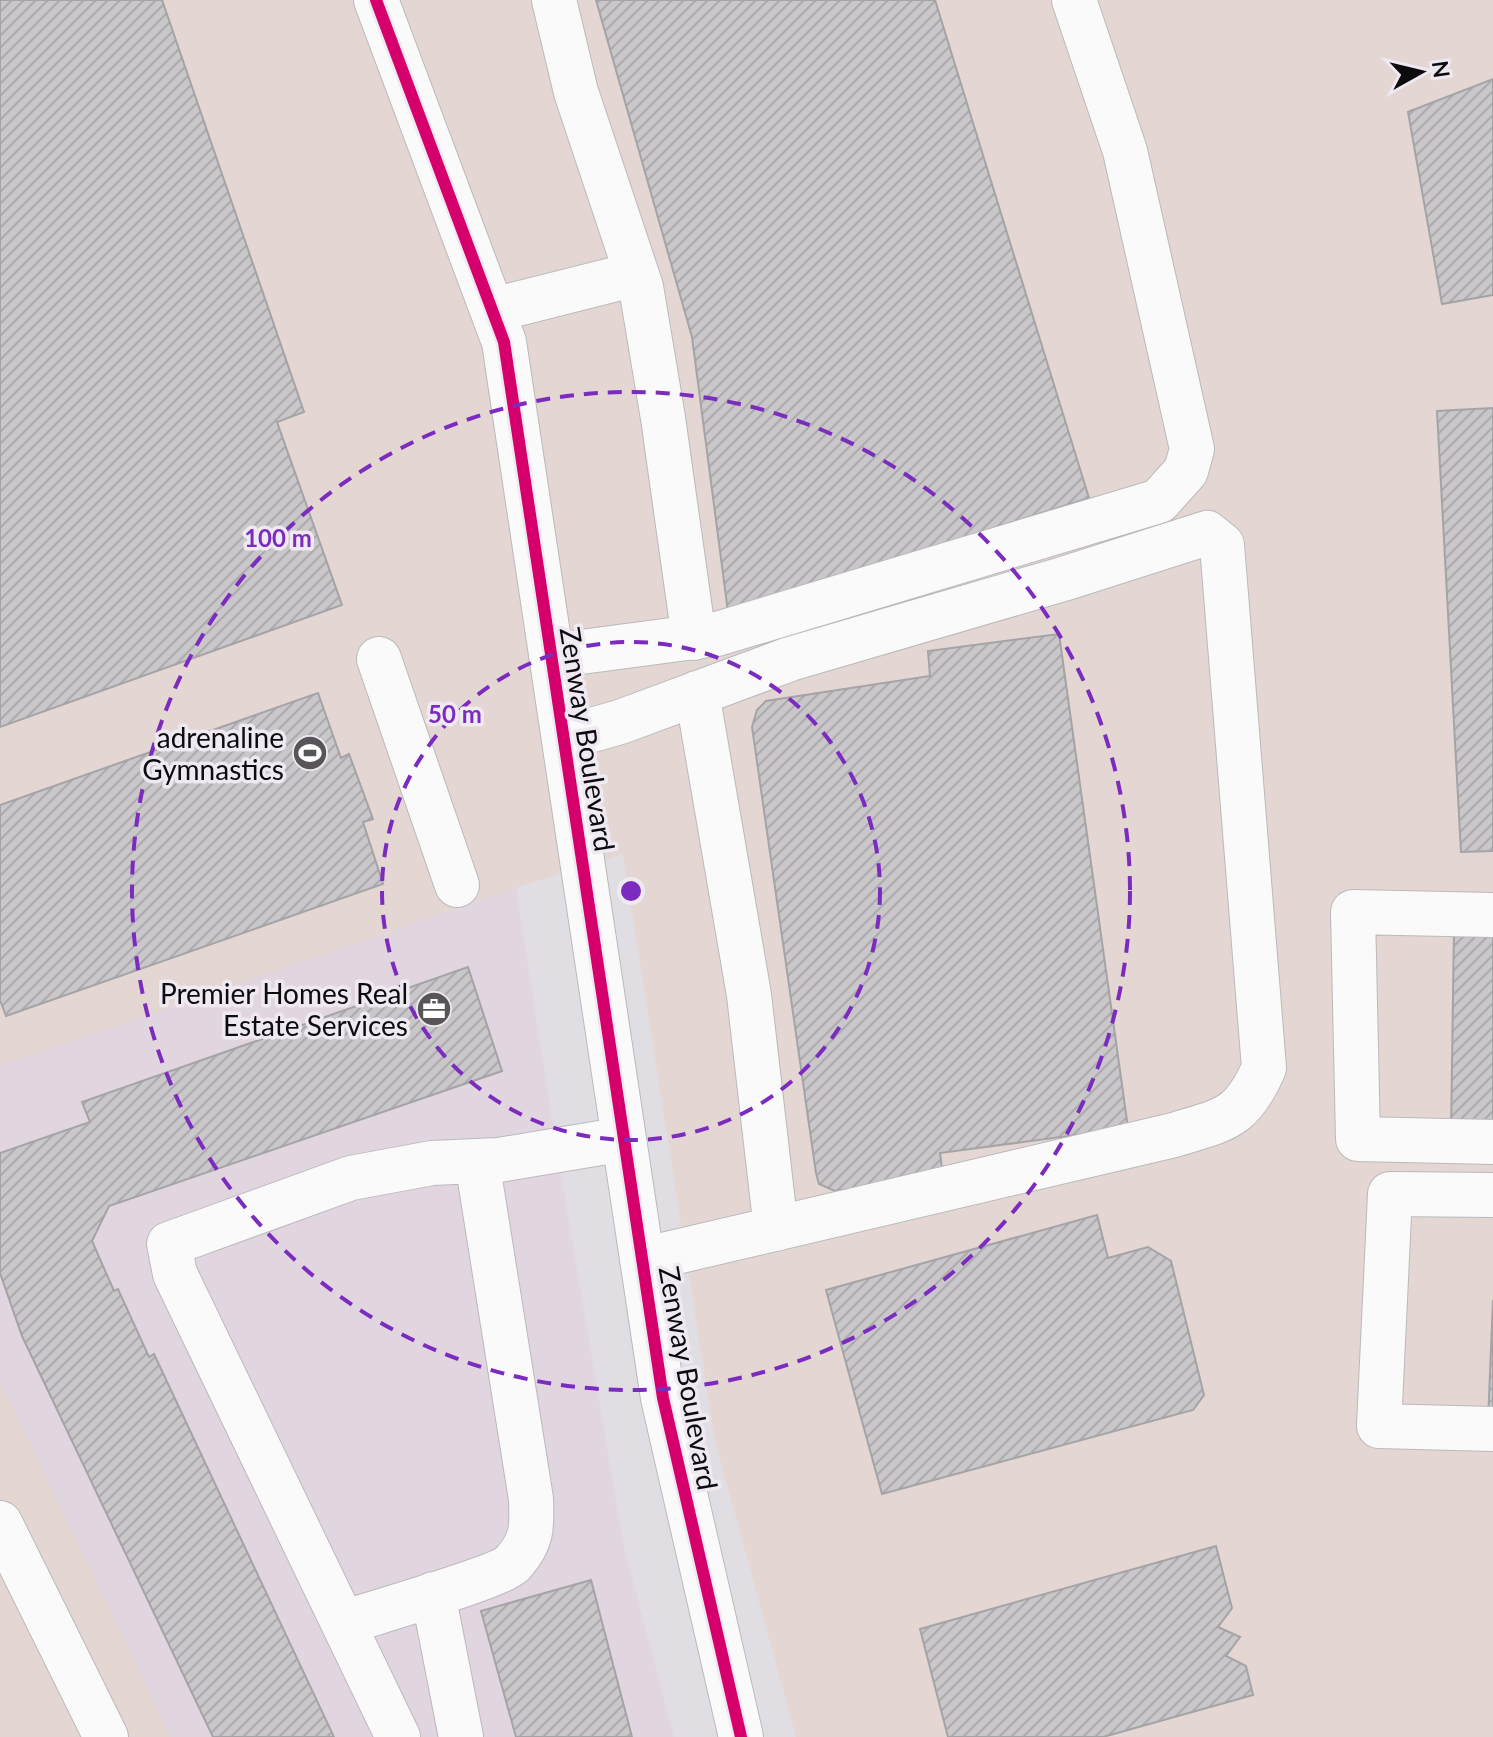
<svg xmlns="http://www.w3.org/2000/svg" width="1493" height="1737" font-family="Lato,sans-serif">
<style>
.commercial{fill:#e1d5e0}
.industrial{fill:#e4d6d2}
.building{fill:url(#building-hatch);stroke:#a4a3a6;stroke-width:2}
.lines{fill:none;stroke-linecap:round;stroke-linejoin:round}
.minor-casing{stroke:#bbb9bc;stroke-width:46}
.minor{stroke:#fafafb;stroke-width:44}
.cycleway-casing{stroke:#efe9f2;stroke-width:17}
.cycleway{stroke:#d6006c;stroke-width:12}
.ring{fill:none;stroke:#7b2cbf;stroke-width:4;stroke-dasharray:14 10}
.labels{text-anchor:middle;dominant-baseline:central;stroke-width:7;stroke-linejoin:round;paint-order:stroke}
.poi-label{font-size:28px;fill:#0d0b0e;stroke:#efe9f2;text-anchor:end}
.street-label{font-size:28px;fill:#0d0b0e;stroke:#efe9f2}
.centre{fill:#7b2cbf;stroke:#efe9f2;stroke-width:4}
.ring-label{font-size:24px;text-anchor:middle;font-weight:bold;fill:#7b2cbf;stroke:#efe9f2;stroke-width:7;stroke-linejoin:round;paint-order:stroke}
</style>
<defs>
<pattern id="building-hatch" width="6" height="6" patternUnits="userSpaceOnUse" patternTransform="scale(2)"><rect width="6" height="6" fill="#cac7cb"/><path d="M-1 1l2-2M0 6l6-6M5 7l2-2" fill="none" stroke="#acaaad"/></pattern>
</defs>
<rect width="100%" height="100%" fill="#e1dee3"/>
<path class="commercial" d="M 516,888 L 554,1133 L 623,1543 L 674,1737 L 171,1737 L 0,1381 L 0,1066 Z"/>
<path class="industrial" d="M 0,0 L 1493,0 L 1493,1737 L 796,1737 L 715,1441 L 623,854 L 516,888 L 0,1066 Z
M 0,1381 L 171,1737 L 0,1737 Z"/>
<path class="building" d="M 0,0 L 162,0 L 304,412 L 277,422 L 342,605 L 0,727 Z
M 596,0 L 935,0 L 1089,498 L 728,612 L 692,337 Z
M 1493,79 L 1493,295 L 1442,304 L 1408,112 Z
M 1493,408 L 1493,851 L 1461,852 L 1437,411 Z
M 1059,634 L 1128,1128 L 940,1153 L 943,1176 L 835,1191 L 819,1184 L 816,1173 L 752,727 L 757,710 L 766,701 L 930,676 L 928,651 Z
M 318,693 L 341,758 L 349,754 L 373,819 L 363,822 L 383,884 L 6,1016 L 0,1000 L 0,805 Z
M 1454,929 L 1493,930 L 1493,1134 L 1451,1133 Z
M 468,967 L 502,1071 L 109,1206 L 92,1241 L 114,1291 L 118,1289 L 149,1357 L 154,1354 L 334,1737 L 213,1737 L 22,1336 L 0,1273 L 0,1153 L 90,1122 L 82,1102 Z
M 1097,1215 L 1108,1258 L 1148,1247 L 1171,1261 L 1204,1395 L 1193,1410 L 882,1494 L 826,1290 Z
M 1493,1300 L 1493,1421 L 1488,1421 Z
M 1216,1546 L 1232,1608 L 1218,1627 L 1240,1637 L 1226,1656 L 1246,1666 L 1253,1695 L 1103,1737 L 948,1737 L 920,1629 Z
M 591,1580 L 632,1737 L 516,1737 L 481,1611 Z"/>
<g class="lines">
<g class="minor-casing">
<path id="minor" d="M 376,0 L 504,342 L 663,1398 L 741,1737
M 554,0 L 576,92 L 641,287 L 663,418 L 694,638
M 493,310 L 636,274
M 551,656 L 717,634 L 1159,501 L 1186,471 L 1192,449 L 1125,151 L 1074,0
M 379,659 L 457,885
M 697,693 L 749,995 L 776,1229
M 564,738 L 620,722 L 790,659 L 1063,579 L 1207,533 L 1222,545 L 1264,1068 C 1241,1120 1225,1119 1174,1135 L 642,1260
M 1493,915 L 1353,912 L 1358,1139 L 1493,1142
M 1493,1195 L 1390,1194 L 1379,1426 L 1493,1429
M 0,1523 L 106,1737
M 433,1594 L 461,1737
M 343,1623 C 370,1614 500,1577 513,1563 C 533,1541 532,1526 531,1499 L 477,1161
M 398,1737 L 175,1274 L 169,1244 L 351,1178 L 432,1163 L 499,1160 L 624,1139"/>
</g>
<use href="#minor" class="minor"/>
<g class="cycleway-casing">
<path id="cycleway" d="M 376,0 L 504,342 L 663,1398 L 741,1737"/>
</g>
<use href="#cycleway" class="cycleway"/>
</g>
<g class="ring">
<circle cx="631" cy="891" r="249"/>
<circle cx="631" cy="891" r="499"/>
</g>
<defs>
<g id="stadium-disc" transform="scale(1.8)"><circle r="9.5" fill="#575559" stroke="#efe9f2"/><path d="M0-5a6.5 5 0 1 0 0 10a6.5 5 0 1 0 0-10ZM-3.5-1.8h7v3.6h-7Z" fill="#fff"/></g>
<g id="office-disc" transform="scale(1.8)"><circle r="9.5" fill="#575559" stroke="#efe9f2"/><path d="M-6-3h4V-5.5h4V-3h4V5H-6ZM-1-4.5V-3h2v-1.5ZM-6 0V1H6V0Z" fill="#fff"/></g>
</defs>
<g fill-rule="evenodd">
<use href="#stadium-disc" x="310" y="753"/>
<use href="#office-disc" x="434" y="1009"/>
</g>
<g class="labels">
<g class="poi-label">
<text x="284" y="737">adrenaline<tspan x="284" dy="32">Gymnastics</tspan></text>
<text x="408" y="993">Premier Homes Real<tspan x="408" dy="32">Estate Services</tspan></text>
</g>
<g class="street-label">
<text transform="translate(588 739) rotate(81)">Zenway Boulevard</text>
<text transform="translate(689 1378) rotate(80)">Zenway Boulevard</text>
</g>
</g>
<circle cx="631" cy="891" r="12" class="centre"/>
<g class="ring-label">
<text x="278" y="547">100 m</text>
<text x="455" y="723">50 m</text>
</g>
<g transform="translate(1421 72) rotate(82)" stroke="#efe9f2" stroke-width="6" paint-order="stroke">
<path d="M0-6L14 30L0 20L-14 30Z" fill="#0d0b0e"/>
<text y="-12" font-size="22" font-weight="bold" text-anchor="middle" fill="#0d0b0e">N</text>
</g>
</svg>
